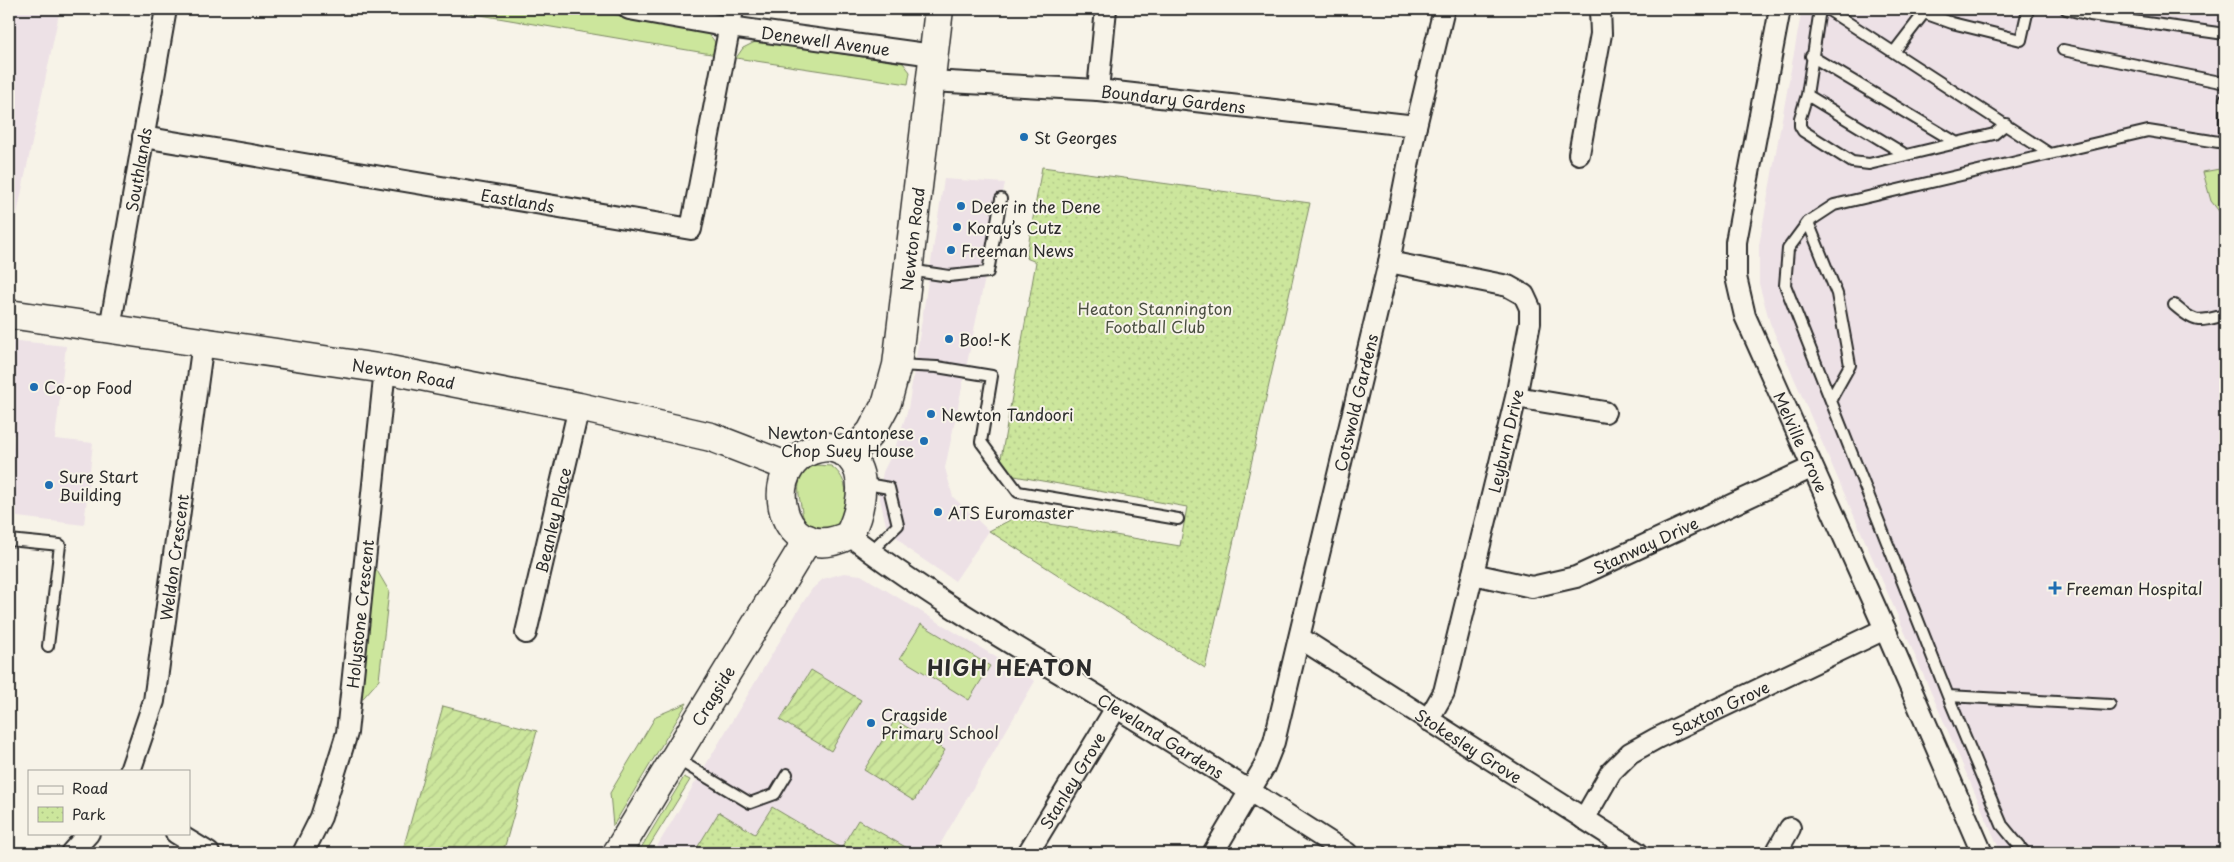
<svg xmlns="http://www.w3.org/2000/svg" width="2234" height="862" font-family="'Playpen Sans',sans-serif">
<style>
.built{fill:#ede1e6}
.grass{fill:#cce69c;stroke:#7c8864}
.park{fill:url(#park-dots);stroke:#7c8864}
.garden{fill:url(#garden-furrows);stroke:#7c8864}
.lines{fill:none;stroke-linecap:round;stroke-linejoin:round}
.lane-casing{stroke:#2b2b2b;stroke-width:14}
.street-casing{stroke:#2b2b2b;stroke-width:24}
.secondary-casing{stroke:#2b2b2b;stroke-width:31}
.lane{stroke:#f7f3e8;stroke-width:10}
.street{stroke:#f7f3e8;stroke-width:20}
.secondary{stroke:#f7f3e8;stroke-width:28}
.poi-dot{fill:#1f6fb2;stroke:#f7f3e8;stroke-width:2}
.labels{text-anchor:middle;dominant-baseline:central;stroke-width:4;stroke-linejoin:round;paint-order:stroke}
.street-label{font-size:16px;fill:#2b2b2b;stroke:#f7f3e8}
.poi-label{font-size:16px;fill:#2b2b2b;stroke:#f7f3e8;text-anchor:start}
.park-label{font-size:16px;fill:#4b5042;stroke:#f7f3e8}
.district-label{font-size:21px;font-weight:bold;letter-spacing:1px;fill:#2b2b2b;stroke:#f7f3e8}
</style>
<defs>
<pattern id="park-dots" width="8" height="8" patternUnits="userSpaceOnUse" patternTransform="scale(1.25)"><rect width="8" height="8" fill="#cce69c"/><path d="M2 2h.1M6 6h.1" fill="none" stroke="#afc587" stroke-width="1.8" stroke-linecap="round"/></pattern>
<pattern id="garden-furrows" width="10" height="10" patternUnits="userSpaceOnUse" patternTransform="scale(1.25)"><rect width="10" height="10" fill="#cce69c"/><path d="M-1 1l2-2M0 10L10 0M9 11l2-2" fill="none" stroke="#afc587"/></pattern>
</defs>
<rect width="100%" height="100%" fill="#f7f3e8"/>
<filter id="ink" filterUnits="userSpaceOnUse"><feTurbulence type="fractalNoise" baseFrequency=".02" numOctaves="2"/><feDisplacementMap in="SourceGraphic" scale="10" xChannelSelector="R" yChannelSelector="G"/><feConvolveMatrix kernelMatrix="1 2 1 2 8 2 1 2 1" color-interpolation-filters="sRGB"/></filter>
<g filter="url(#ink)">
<path class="built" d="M 9,9 L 60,9 L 9,252 Z
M 1802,9 L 2225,9 L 2225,853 L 2001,853 L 1770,323 L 1759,284 L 1759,245 Z
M 944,179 L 1005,183 L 945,468 L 953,497 L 989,531 L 955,581 L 909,550 L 886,525 L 879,495 L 883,472 L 895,448 L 908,409 Z
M 9,340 L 66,346 L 55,439 L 93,443 L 84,525 L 9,516 L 9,454 L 12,455 L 15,435 L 9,434 Z
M 844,573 L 861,575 L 1035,681 L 935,853 L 653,853 L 802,604 L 812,589 L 823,579 Z"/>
<path class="grass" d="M 445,9 L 582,9 L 698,29 C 711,34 717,40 717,55 Z
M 757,41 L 903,63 L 910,72 L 908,84 L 736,58 L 743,48 Z
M 2225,168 L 2225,219 L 2211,201 L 2203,172 Z
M 815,465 L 831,466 C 850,479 849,504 841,524 L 819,531 C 815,528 809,525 806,521 C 802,517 802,511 801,506 C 797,488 796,473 815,465 Z
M 372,562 L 389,591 L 379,680 L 357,705 Z
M 921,624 L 990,666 L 969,700 L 900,658 Z
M 687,703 L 613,826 L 610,793 L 656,716 Z
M 684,777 L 690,780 L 645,853 L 630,853 L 635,845 L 641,848 Z"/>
<path class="park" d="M 1042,167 L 1310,203 L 1205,668 L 989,531 L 1014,518 L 1180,546 L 1187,507 L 1009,475 L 1000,464 L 1036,262 L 1026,258 Z
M 772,807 L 841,848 L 858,820 L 916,853 L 694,853 L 719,812 L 755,834 Z"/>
<path class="garden" d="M 811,670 L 861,700 L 831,751 L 780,720 Z
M 443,706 L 537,731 L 503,853 L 403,853 L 405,842 Z
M 895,720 L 945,750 L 914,801 L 864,770 Z"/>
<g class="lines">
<g class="lane-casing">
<path id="lane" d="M 1820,9 L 1807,95 L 1800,118 L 1800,126 L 1803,131 L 1852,162 L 1869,164 L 1994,134 L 2006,124
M 1827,9 L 2050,154 L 2148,131 L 2225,143
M 2066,9 L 2090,15 L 2225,34
M 1924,13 L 1952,23 L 2021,40 L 2028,9
M 2063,50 L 2225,83
M 1894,52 L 1924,13 L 1924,9
M 1811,56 L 1957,143
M 1807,95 L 1906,155
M 2225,99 L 2225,143
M 1808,222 L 1837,294 L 1850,365 L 1831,399
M 909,270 L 949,276 L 988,272 L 1001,199
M 2174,305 C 2196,324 2198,322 2225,315
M 898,365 L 937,367 L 992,376 L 981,442 L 1018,492 L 1178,519
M 861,483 L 889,488 L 898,525 L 870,552
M 9,540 L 60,545 L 48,646
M 1948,696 L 2110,705
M 675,758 L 750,803 L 775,794 L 787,774
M 2025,853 L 2002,825 L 1948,696 L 1785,285 L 1788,249 L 1808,222 L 1834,205 L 2050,154"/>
</g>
<g class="street-casing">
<g id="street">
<path id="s1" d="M 629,9 L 730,27 L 933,55"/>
<path id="s2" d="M 1780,9 L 1736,242 L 1736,277 L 1745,316 L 1885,629 L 1982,853"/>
<path id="s3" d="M 930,81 L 1098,90 L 1416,126"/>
<path d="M 1098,90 L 1106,9"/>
<path id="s4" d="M 143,137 L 691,229 L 733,9"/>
<path d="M 1579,154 L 1601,34 L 1600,9"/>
<path d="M 1389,262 L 1508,286 L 1524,295 L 1530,308 L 1530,323 L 1516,397 L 1444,692 L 1428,720"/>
<path id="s5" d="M 110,328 L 166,9"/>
<path d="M 1516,397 L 1605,412"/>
<path id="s6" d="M 849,535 C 921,591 1000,637 1078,684 C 1168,739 1258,796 1347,853"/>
<path id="s7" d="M 1473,574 L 1532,587 L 1576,577 L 1811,468"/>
<path id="s8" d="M 526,633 L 579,407"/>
<path id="s9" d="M 1300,638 L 1638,853"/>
<path id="s10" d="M 130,771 L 154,701 L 203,342"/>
<path id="s11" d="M 1584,819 L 1611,772 L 1630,753 L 1657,738 L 1885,629"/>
<path d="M 176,833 L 209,853"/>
<path d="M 71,853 L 89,833"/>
<path id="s12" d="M 303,853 L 321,817 L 347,733 L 385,369"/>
<path id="s13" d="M 1028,853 L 1116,708"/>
<path id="s14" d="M 1213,853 L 1264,767 L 1274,742 L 1389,262 L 1416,126 L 1444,9"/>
<path d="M 1776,853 L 1790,828"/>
</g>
</g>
<g class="secondary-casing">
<g id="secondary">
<path id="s15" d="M 9,314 L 385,369 L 579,407 L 711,437 L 789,467"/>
<path d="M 829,447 C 836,449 845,451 850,457 C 869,477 860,513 849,535 C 774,573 754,450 829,447 Z"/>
<path id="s16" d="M 850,456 L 871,432 L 887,402 L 897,365 L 939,9"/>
<path id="s17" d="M 617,853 L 808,539"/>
</g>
</g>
<use href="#lane" class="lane"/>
<use href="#street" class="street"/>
<use href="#secondary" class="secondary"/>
</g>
</g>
<g class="poi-dot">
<circle cx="1024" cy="137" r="5"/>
<circle cx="961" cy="206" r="5"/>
<circle cx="957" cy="227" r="5"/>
<circle cx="951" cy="250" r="5"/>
<circle cx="949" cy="339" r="5"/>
<circle cx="34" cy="387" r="5"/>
<circle cx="931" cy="414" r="5"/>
<circle cx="924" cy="441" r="5"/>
<circle cx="49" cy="485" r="5"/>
<circle cx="938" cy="512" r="5"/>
<path d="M2052.5 580.5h5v5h5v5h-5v5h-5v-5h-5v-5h5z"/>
<circle cx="871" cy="723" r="5"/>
</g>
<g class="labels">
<g class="street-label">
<text stroke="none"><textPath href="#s1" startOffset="199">Denewell Avenue</textPath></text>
<text stroke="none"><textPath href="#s3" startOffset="244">Boundary Gardens</textPath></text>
<text stroke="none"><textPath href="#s5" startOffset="161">Southlands</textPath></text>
<text stroke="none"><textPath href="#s4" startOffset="380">Eastlands</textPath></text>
<text stroke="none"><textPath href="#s16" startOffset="231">Newton Road</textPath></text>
<text stroke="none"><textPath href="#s15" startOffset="399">Newton Road</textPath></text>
<text stroke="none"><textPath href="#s14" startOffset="476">Cotswold Gardens</textPath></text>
<text transform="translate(1505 441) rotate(-77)">Leyburn Drive</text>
<text stroke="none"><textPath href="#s2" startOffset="450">Melville Grove</textPath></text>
<text stroke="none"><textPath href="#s8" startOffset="116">Beanley Place</textPath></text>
<text stroke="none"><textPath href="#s7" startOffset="182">Stanway Drive</textPath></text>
<text stroke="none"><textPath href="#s10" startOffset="219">Weldon Crescent</textPath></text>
<text stroke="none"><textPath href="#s12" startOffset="248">Holystone Crescent</textPath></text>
<text stroke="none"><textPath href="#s17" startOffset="184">Cragside</textPath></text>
<text stroke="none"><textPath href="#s11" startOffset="182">Saxton Grove</textPath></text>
<text stroke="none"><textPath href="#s6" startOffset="371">Cleveland Gardens</textPath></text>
<text stroke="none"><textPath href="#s9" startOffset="200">Stokesley Grove</textPath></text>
<text stroke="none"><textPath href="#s13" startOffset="85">Stanley Grove</textPath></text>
</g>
<g class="poi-label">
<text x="1034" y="137">St Georges</text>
<text x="971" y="206">Deer in the Dene</text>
<text x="967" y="227">Koray’s Cutz</text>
<text x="961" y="250">Freeman News</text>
<text x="959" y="339">Boo!-K</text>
<text x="44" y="387">Co-op Food</text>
<text x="941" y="414">Newton Tandoori</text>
<text x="914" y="432" text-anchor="end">Newton Cantonese<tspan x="914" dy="18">Chop Suey House</tspan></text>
<text x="59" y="476">Sure Start<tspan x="59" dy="18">Building</tspan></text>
<text x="948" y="512">ATS Euromaster</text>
<text x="2066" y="588">Freeman Hospital</text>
<text x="881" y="714">Cragside<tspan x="881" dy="18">Primary School</tspan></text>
</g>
<g class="park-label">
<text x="1155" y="308">Heaton Stannington<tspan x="1155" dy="18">Football Club</tspan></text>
</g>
<g class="district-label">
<text x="1010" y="667">HIGH HEATON</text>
</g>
</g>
<rect width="2234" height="862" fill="none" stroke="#f7f3e8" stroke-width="30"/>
<rect x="15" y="15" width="2204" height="832" fill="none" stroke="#2b2b2b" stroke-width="2" filter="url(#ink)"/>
<rect x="28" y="770" width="162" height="65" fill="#f7f3e8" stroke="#a5a39c"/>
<rect x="38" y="786" width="25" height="8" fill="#f7f3e8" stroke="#a5a39c"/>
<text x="72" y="794" font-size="15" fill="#2b2b2b">Road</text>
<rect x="38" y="807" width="25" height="15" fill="url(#park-dots)" stroke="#a5a39c"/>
<text x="72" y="820" font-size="15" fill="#2b2b2b">Park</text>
</svg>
